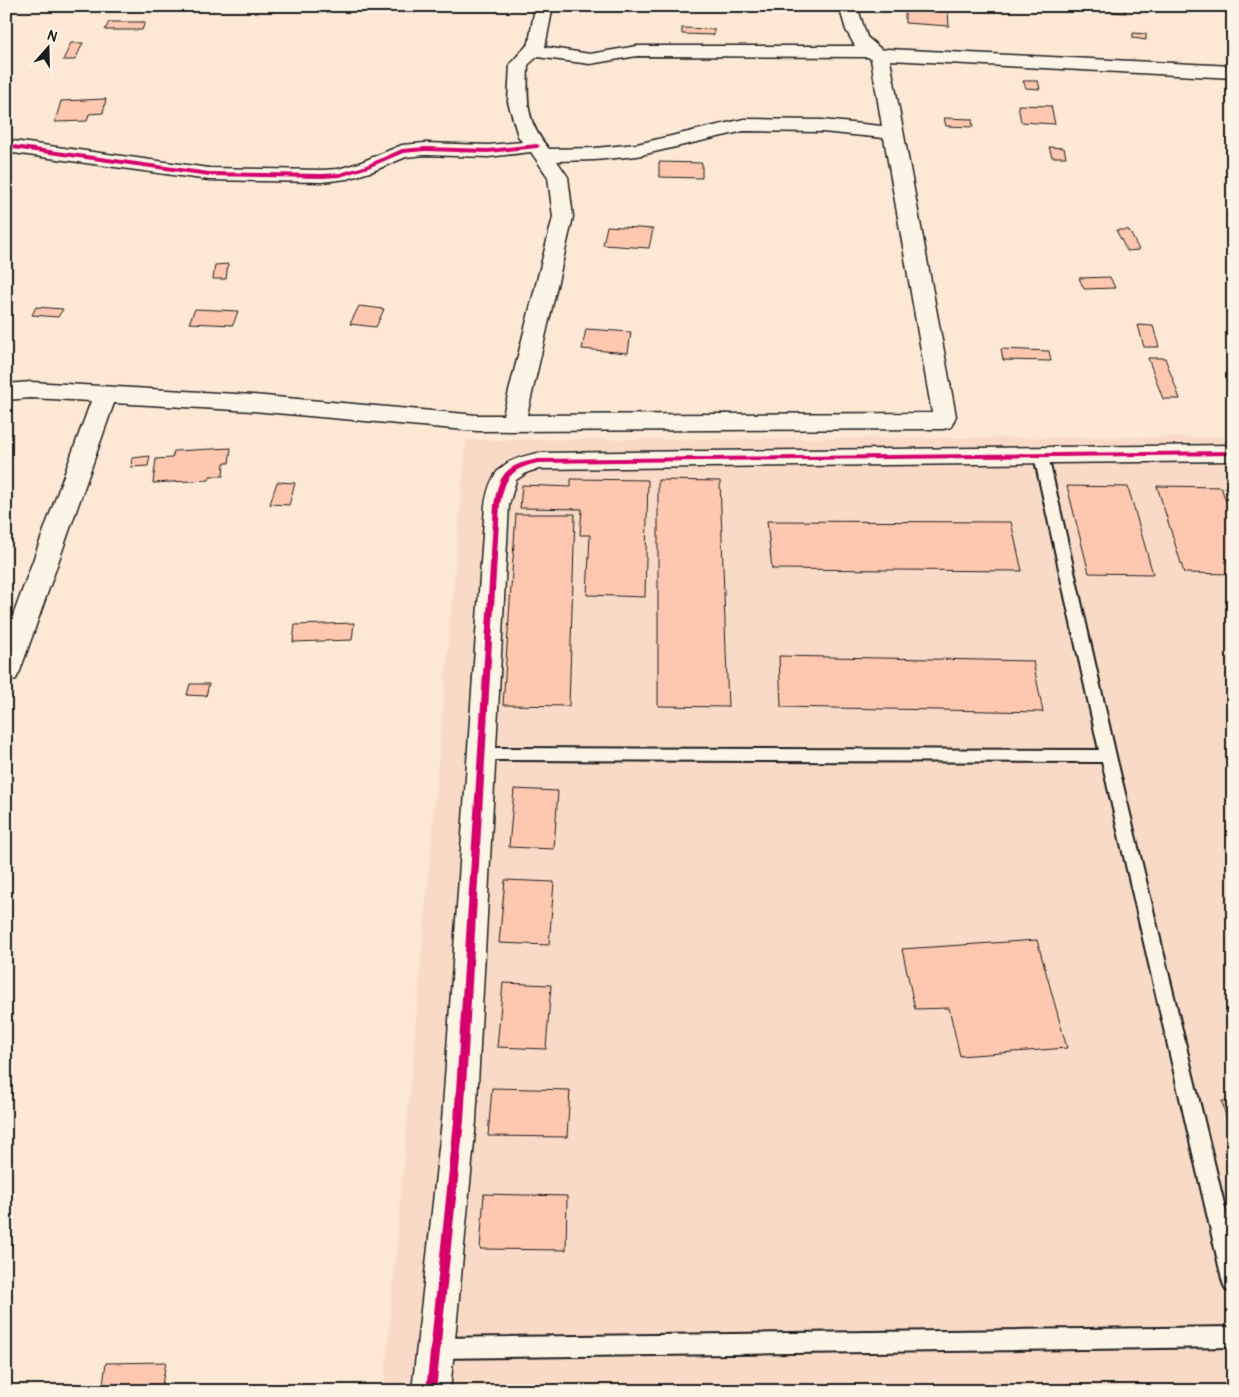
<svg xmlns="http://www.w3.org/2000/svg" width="1239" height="1397" font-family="Pangolin,sans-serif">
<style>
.built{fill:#f8dac7}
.building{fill:#fdc8af;stroke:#1c1c1c}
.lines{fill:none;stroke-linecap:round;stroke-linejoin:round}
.lane-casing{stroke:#1c1c1c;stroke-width:4}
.street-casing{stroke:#1c1c1c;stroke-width:3}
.lane{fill:#fcf5e5;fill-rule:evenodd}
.street{fill:#fcf5e5;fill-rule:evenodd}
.cycleway-casing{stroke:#fcf5e5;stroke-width:3}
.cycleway{fill:#d6006c;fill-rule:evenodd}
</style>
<rect width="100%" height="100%" fill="#fce8d5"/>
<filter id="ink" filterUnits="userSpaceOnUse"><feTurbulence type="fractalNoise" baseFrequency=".02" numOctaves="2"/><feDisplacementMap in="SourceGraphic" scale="10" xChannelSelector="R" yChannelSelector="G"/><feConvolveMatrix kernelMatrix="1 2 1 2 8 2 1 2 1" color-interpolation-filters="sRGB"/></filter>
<g filter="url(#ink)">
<path class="built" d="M 1233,437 L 1233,1391 L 384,1391 L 466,440 Z"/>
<path class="building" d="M 1107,6 L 1123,6 L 1126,13 L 1110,12 Z
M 905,9 L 948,11 L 949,26 L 905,23 Z
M 109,22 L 145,22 L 142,30 L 105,30 Z
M 682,28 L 714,29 L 714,35 L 682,34 Z
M 1133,33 L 1146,34 L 1146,40 L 1133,38 Z
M 71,43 L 83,43 L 75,60 L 63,60 Z
M 1023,81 L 1038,81 L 1040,89 L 1026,88 Z
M 106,99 L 103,113 L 89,114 L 87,121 L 55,122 L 61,101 Z
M 1018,105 L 1051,106 L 1055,124 L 1021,122 Z
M 944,118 L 972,119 L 973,127 L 946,126 Z
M 1049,147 L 1064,148 L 1066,157 L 1052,157 Z
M 659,162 L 702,163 L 702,178 L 659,177 Z
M 607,226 L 653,229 L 649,248 L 603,245 Z
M 1116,230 L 1129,230 L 1139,250 L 1127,251 Z
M 228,264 L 226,279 L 213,279 L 215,265 Z
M 1110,277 L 1115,288 L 1084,289 L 1079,278 Z
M 359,306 L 384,309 L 376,327 L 350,324 Z
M 36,307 L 63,309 L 58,317 L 32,315 Z
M 195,309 L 238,311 L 233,325 L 189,323 Z
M 1138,325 L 1153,326 L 1159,347 L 1144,347 Z
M 586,329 L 631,332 L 628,353 L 582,349 Z
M 1001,349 L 1049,351 L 1051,361 L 1003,360 Z
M 1148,358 L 1165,358 L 1180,399 L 1163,399 Z
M 231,448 L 229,463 L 224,463 L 223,476 L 210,476 L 209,480 L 153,483 L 156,459 L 172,458 L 174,451 Z
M 150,456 L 148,466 L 131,467 L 132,458 Z
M 571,479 L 648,480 L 645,597 L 587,595 L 590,535 L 580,535 L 582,509 L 520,508 L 522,485 L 571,487 Z
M 658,480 L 720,481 L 728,707 L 658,706 Z
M 277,482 L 295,483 L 289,505 L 270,504 Z
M 1067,486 L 1128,487 L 1153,574 L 1089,573 Z
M 1157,486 L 1221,487 L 1233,522 L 1233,574 L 1184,573 Z
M 516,514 L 575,514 L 569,706 L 503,705 Z
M 767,521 L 1011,522 L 1022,571 L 772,569 Z
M 354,623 L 352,640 L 293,642 L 295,625 Z
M 779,656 L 1033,661 L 1043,712 L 781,707 Z
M 190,684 L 209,684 L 206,696 L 187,695 Z
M 514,789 L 558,791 L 554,849 L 509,847 Z
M 505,880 L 554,882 L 549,945 L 499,943 Z
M 1037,940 L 1067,1048 L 960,1056 L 949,1008 L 915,1009 L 902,949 Z
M 503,983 L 551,985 L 546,1049 L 497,1047 Z
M 492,1088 L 570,1090 L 567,1137 L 488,1136 Z
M 1222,1101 L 1233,1101 L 1233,1145 Z
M 484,1194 L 567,1196 L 566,1250 L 480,1249 Z
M 166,1362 L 161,1391 L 102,1391 L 106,1363 Z"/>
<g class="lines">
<g class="lane-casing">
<path id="lane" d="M 1041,451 L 1046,453 L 1048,456 L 1116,756 L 1233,1241 L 1233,1293 L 1226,1290 L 1223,1283 L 1102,762 L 482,760 L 477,758 L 474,754 L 477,750 L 482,748 L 1099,750 L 1034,456 L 1036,453 Z
M 1233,1327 L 1233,1347 L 435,1358 L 428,1355 L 425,1348 L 428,1341 L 435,1338 Z"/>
</g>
<g class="street-casing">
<path id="street" d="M 535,6 L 553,6 L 545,47 L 590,54 L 637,46 L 855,46 L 846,30 L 839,6 L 857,6 L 867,37 L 882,50 L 888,49 L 1233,66 L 1233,78 L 890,60 L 956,416 L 951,427 L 943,429 L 477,431 L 253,411 L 114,403 L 20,671 L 16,679 L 6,682 L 6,635 L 91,401 L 31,398 L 6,400 L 6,384 L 31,382 L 253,395 L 477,415 L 503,415 L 553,217 L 548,177 L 531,152 L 488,157 L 425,155 L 406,157 L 373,171 L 347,179 L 322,182 L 209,180 L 6,152 L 6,140 L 209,168 L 322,170 L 338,169 L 359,163 L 402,145 L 425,143 L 488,145 L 522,142 L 518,136 L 508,102 L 510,64 L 529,43 ZM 637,56 L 868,57 L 871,59 L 882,126 L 822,120 L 744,119 L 637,144 L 595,148 L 549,149 C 525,121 527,100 528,65 L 537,57 L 590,64 ZM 744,131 L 822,132 L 884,138 L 932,413 L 527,415 L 573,217 L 568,177 L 557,161 L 595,160 L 637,156 Z
M 1233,445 L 1233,461 L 538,469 L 528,472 L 516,480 L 509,505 L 476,1121 L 450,1391 L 412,1391 L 442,1121 L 485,505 C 491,469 503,460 538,453 Z"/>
</g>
<use href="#lane" class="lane"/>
<use href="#street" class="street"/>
<g class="cycleway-casing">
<path id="cycleway" d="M 6,144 L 209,172 L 322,174 L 340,173 L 364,166 L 402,149 L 425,147 L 488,149 L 537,144 L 540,146 L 537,148 L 488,153 L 425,151 L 403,153 L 368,168 L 340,177 L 322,178 L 209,176 L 6,148 Z
M 1233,451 L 1233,455 L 538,463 C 510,469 505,478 500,505 L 464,1121 L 436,1391 L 426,1391 L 454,1121 L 494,505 C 499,473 506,465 538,459 Z"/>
</g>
<use href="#cycleway" class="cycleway"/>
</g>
</g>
<rect width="1239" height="1397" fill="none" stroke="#fcf5e5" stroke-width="25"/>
<rect x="12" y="12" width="1214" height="1372" fill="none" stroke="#1c1c1c" stroke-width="2" filter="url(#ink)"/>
<g transform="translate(48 48) rotate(20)" stroke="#fcf5e5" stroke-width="4" paint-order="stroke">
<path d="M0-4L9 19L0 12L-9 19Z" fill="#1c1c1c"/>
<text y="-8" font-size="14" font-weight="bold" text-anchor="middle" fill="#1c1c1c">N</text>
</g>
</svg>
